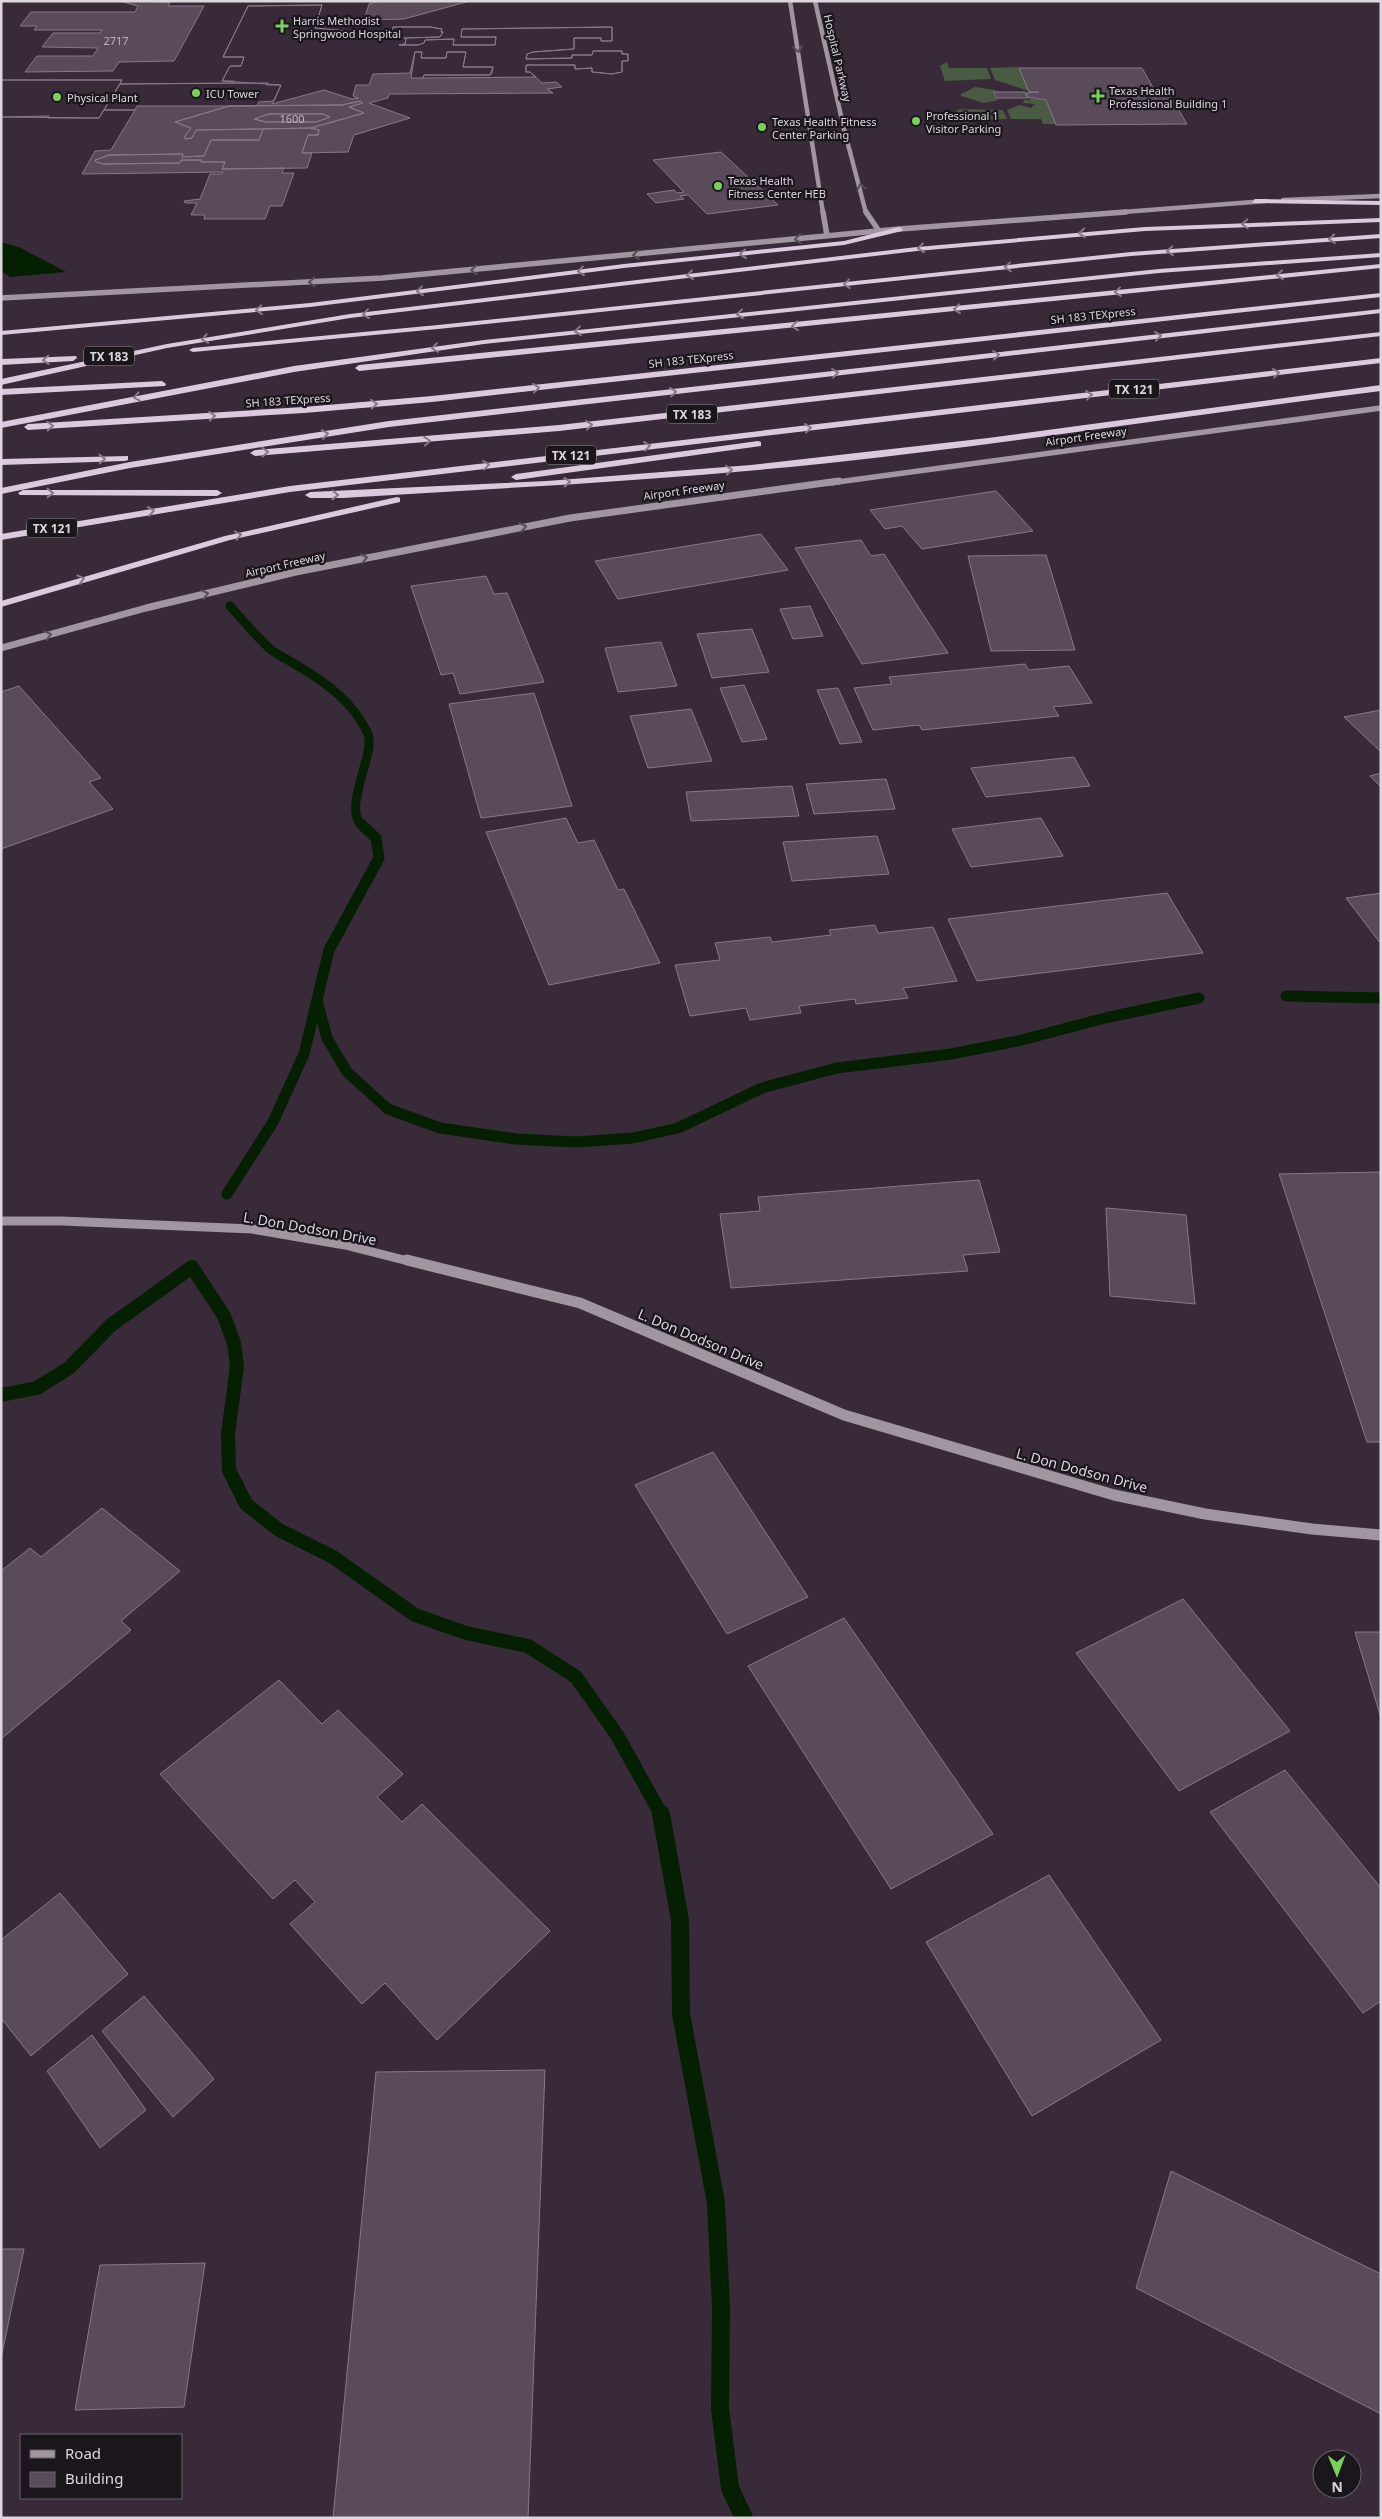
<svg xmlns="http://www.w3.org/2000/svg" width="1382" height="2519" font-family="'Noto Sans',sans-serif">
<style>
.green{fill:#495b43}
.water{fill:#042000}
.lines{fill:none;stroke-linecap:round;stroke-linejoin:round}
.stream-far3{stroke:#042000;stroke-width:9}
.stream-far2{stroke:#042000;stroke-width:11}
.stream-far1{stroke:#042000;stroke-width:14}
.stream{stroke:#042000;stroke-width:18}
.building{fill:#5a4b5b;stroke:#88788a;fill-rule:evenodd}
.secondary-far4{stroke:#a095a1;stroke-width:4.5}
.secondary-far3{stroke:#a095a1;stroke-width:5.5}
.secondary-far2{stroke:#a095a1;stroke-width:7}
.secondary-far1{stroke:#a095a1;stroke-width:9}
.secondary{stroke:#a095a1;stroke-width:11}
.highway{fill:#dbcadd;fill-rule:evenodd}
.oneway{stroke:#574f58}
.oneway2{stroke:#857986}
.poi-dot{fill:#78d158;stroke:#1b151c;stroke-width:2}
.labels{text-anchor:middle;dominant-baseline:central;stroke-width:4.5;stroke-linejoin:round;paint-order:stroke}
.far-poi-label{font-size:11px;fill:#ded6df;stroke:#1b151c;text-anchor:start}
.number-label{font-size:11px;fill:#bdb3be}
.far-street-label{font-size:11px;fill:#ded6df;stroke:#1b151c}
.shield{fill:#1b151c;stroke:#a49ca4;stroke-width:1}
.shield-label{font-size:12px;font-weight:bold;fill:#ded6df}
.street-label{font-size:14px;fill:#ded6df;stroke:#1b151c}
</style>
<rect width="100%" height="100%" fill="#382a39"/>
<path class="green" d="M 947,62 L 949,68 L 987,68 L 991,79 L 945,81 L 940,66 Z
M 1019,67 L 1029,91 L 995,80 L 990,68 Z
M 975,87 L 995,90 L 997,92 L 992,92 L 995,98 L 999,100 L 984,103 L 961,96 L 961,94 Z
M 1029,98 L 1046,100 L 1056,124 L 1043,124 L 1041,119 L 1011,119 L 1007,110 L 1020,105 L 1031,108 L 1035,104 L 1023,103 L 1024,100 L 1030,100 Z
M 964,109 L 1003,110 L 1007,119 L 967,120 L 969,126 L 962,124 L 956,110 Z"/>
<path class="water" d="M 1,242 L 21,248 L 66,272 L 10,277 L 1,271 Z"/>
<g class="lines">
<path class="stream-far3" d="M 230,606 C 243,620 255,635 269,648 C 277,655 289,660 298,666 C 327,683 354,703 368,734 C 376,753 342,808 362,826"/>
<path class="stream-far2" d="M 1286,996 L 1381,998
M 317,1001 L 327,1038 L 347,1072 L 388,1109 L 440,1128 L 516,1139 L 577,1142 L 633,1138 L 678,1128 L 762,1088 L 837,1068 L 951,1054 L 1018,1041 L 1105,1018 L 1199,998
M 227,1194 L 273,1122 L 304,1054 L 329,950 L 379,858 L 376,838 L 361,824"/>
<path class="stream-far1" d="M 1,1395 L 37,1388 L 69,1368 L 111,1325 L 192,1267 L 224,1316 L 234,1343 L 237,1366 L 228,1434 L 229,1470 L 246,1504 L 279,1530 L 333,1557 L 415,1615 L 466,1633 L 528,1646 L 576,1677 L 617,1735 L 662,1816"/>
<path class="stream" d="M 661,1814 L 680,1920 L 681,2014 L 716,2203 L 721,2307 L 720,2409 L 730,2488 L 744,2518"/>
</g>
<path class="building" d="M 119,1 L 170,2 L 168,6 L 204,6 L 174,61 L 119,62 L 113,71 L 25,72 L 37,56 L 93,56 L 98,48 L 42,47 L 53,33 L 100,33 L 102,30 L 34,30 L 37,26 L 20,26 L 31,12 L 135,12 L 138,6 Z
M 379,1 L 470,1 L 404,19 L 364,20 L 369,4 Z
M 322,5 L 315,28 L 346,31 L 352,36 L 390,36 L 393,27 L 430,27 L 442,29 L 441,32 L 443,32 L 440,37 L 404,38 L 406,39 L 405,44 L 399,45 L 418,45 L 424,43 L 425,40 L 454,39 L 453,45 L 495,45 L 496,37 L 461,37 L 462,29 L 612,27 L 612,41 L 601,41 L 601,38 L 574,38 L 574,49 L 533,52 L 527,54 L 526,59 L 572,58 L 572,55 L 592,55 L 593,51 L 622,51 L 622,54 L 628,54 L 628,61 L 622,61 L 622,72 L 612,74 L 592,72 L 592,68 L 575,69 L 575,65 L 526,65 L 526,72 L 530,72 L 542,83 L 556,82 L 562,87 L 547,89 L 553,93 L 389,94 L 388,98 L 369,103 L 410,118 L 354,135 L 348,152 L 302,153 L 308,135 L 318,135 L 319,130 L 310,128 L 364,113 L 349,107 L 363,103 L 361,101 L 342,105 L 229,106 L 175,122 L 191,128 L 184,137 L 185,139 L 192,138 L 196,130 L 263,129 L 259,140 L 211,140 L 204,156 L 182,157 L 183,154 L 109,155 L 95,160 L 96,162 L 104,164 L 180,163 L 181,160 L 202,160 L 201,162 L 225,162 L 222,169 L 284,168 L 282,173 L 294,173 L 282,206 L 270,206 L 265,219 L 204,219 L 205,215 L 191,215 L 197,203 L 185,203 L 184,201 L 200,199 L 210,174 L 222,174 L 223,172 L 82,174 L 95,151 L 111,150 L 135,110 L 104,110 L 99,118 L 1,117 L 1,80 L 122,80 L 120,84 L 233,83 L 234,81 L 222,81 L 230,66 L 241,66 L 244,57 L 223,57 L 248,6 ZM 415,52 L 422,52 L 421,58 L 446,58 L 447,52 L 466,52 L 463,67 L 493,67 L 492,73 L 490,75 L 424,75 L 423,78 L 411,78 Z
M 322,5 L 315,28 L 346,31 L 352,36 L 390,36 L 393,27 L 430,27 L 442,29 L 441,32 L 443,32 L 440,37 L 404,38 L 406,39 L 405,44 L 399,45 L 418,45 L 424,43 L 425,40 L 454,39 L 453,45 L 495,45 L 496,37 L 461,37 L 462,29 L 612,27 L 612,41 L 601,41 L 601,38 L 574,38 L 574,49 L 533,52 L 527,54 L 526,59 L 572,58 L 572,55 L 592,55 L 593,51 L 622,51 L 622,54 L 628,54 L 628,61 L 622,61 L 622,72 L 612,74 L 592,72 L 592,68 L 575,69 L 575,65 L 526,65 L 526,72 L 530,72 L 536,77 L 423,78 L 424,75 L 490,75 L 493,67 L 463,67 L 466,52 L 447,52 L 446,58 L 421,58 L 422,52 L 415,52 L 410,73 L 373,74 L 369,85 L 356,85 L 353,96 L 358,98 L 352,99 L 324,90 L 272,104 L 281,85 L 222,81 L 230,66 L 241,66 L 244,57 L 223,57 L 248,6 Z
M 1019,68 L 1142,68 L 1155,91 L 1167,92 L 1171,99 L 1168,100 L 1173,100 L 1187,124 L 1056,125 L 1046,100 L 1028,97 L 1026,93 L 1039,92 L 1029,92 Z
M 1,80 L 122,80 L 99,118 L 48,118 L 49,116 L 1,117 Z
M 268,83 L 267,85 L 281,85 L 274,101 L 259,102 L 257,106 L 137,106 L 135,110 L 104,110 L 120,84 Z
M 993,92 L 1025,92 L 1028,98 L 996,98 Z
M 361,101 L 363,103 L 349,107 L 364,113 L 312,128 L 196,130 L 192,138 L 187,139 L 184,137 L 191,128 L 175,122 L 229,106 L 342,105 Z
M 269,114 L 323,114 L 330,117 L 316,122 L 266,122 L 254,119 Z
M 269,114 L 323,114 L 330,117 L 316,122 L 266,122 L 254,119 Z
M 310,128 L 319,130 L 318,135 L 308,135 L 302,153 L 312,153 L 307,168 L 222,169 L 225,162 L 201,162 L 202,160 L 181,160 L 180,163 L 104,164 L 96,162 L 95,160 L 109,155 L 183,154 L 182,157 L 204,156 L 211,140 L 259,140 L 263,129 Z
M 721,152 L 749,178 L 764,178 L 753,181 L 778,205 L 707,214 L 688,195 L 680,196 L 684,199 L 656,203 L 647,194 L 674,190 L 677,193 L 684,192 L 653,160 Z
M 996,491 L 1033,531 L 922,549 L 902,526 L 885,529 L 870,510 Z
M 761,534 L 788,570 L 618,599 L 595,561 Z
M 861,540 L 871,556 L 884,554 L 948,653 L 862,664 L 795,548 Z
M 1046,555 L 1075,650 L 991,651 L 968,556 Z
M 486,576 L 494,594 L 507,593 L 544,682 L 460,694 L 453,673 L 441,675 L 411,586 Z
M 810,606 L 823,636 L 793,639 L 780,609 Z
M 752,629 L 769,672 L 712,678 L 697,634 Z
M 661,642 L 677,686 L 618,692 L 605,648 Z
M 1025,664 L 1029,670 L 1069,666 L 1092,703 L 1053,707 L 1059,716 L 922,730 L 919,725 L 873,730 L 854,688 L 892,684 L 889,677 Z
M 744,685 L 767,739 L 742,742 L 720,688 Z
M 19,686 L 101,778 L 89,782 L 113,809 L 1,849 L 1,692 Z
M 838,688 L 862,742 L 840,744 L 817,690 Z
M 534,693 L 572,806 L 481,818 L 449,704 Z
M 691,709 L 712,761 L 648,768 L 630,716 Z
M 1381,710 L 1381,752 L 1344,717 Z
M 1074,757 L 1090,786 L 986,797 L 971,768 Z
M 1381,773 L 1381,787 L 1370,776 Z
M 886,779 L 895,809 L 814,814 L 806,784 Z
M 792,786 L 799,816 L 691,821 L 686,792 Z
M 566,818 L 578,843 L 594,840 L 618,890 L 624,889 L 660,963 L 549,985 L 486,832 Z
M 1041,818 L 1063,856 L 971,867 L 952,829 Z
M 877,836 L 889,874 L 792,881 L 783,842 Z
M 1167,893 L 1203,953 L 977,981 L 948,919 Z
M 1381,893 L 1381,944 L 1346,898 Z
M 875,925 L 878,933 L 933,927 L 957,981 L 903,988 L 908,998 L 856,1004 L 855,999 L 799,1006 L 801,1013 L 750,1020 L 746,1008 L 690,1016 L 675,965 L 720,960 L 715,943 L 770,937 L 772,942 L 831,935 L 829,930 Z
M 1381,1172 L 1381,1442 L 1367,1442 L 1279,1174 Z
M 979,1180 L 1000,1252 L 963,1255 L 968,1271 L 731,1288 L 720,1214 L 760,1211 L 758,1197 Z
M 1106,1208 L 1186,1215 L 1195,1304 L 1110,1296 Z
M 713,1452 L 808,1597 L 727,1634 L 635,1485 Z
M 102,1508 L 180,1571 L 121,1621 L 131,1630 L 1,1739 L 1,1571 L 30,1548 L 41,1557 Z
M 1183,1599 L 1290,1731 L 1179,1791 L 1076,1653 Z
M 844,1618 L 993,1834 L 891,1889 L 748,1666 Z
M 1355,1632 L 1381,1632 L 1381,1718 Z
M 279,1680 L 322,1724 L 338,1710 L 403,1774 L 377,1797 L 402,1822 L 422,1804 L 550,1931 L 437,2040 L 385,1983 L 362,2004 L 290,1924 L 315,1902 L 295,1880 L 273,1899 L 160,1774 Z
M 1285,1770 L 1381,1888 L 1381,2001 L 1363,2013 L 1210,1812 Z
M 1049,1875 L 1161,2040 L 1032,2116 L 926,1942 Z
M 60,1893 L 128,1974 L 31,2056 L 1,2018 L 1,1940 Z
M 144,1996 L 214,2079 L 173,2117 L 102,2031 Z
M 92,2035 L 146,2110 L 100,2148 L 47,2071 Z
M 545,2070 L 528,2518 L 333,2518 L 376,2072 Z
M 1171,2171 L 1381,2274 L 1381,2414 L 1136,2288 Z
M 1,2249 L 24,2249 L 1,2358 Z
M 205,2263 L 184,2407 L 75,2410 L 100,2265 Z"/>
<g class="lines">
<path class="secondary-far4" d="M 790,1 L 823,213
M 815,1 L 844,129 L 866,213
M 1283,200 L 1381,196
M 1110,213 L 1266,201"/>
<path class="secondary-far3" d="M 823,212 L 827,236
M 866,212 L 879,231
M 1,298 L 382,278 L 899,229 L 1126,212
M 830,483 L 1381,408"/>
<path class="secondary-far2" d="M 1,648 L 146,608 L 296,572 L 570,518 L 839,481"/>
<path class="secondary-far1" d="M 1,1221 L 62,1221 L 252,1229 L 345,1245 L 412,1262"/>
<path class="secondary" d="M 407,1260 L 580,1303 L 844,1415 L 1114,1495 L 1205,1514 L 1312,1529 L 1381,1535"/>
<path class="highway" d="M 1255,199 L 1381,201 L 1381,205 L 1252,203 Z
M 1381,218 L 1381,222 L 1145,231 L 917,251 L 350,318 L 167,348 L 1,385 L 1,379 L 167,344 L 350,314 L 917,247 L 1145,227 Z
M 899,227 L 903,229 L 902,231 L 844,245 L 624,268 L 310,307 L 1,335 L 1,331 L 310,303 L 624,264 L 844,241 Z
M 1381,234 L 1381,238 L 1131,256 L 438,329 L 193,352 L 189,350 L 193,348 L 438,325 L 1131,252 Z
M 1381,253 L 1381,257 L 1159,273 L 484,344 L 294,372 L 1,428 L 1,422 L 294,366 L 484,340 L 1159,269 Z
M 1381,264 L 1381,268 L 359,371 L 355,368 L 359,365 Z
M 1381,293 L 1381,297 L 432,402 L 304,413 L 28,430 L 24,427 L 28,424 L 304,407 L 432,396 Z
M 1381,309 L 1381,313 L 389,427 L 130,468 L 1,494 L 1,488 L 130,462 L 389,421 Z
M 1381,332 L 1381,336 L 559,431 L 255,456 L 250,453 L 255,450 L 559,425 Z
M 76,356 L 77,358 L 73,361 L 1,365 L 1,359 Z
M 1381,358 L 1381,363 L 290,492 L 1,540 L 1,534 L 290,486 Z
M 162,381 L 166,384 L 165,386 L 1,395 L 1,389 Z
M 1381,385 L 1381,391 C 1197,414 1014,443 829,463 C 668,480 505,488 343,498 L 310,498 L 305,495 L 310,492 L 547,481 L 751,465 L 988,438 Z
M 758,441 L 761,442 L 761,446 L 516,480 L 511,477 L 516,474 Z
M 128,456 L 128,460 L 125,461 L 1,465 L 1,459 Z
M 23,490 L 217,490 L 222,493 L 217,496 L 20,495 L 18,493 Z
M 397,497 L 400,498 L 400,502 L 230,540 L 1,607 L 1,601 L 225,536 Z"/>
</g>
<defs><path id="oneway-chevron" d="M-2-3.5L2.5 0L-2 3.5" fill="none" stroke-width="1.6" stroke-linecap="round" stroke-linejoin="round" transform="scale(1.25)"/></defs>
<g class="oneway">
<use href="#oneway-chevron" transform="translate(798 49) rotate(80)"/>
<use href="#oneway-chevron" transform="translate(861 187) rotate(-103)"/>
<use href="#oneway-chevron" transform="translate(798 239) rotate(174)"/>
<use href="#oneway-chevron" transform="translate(636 255) rotate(174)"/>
<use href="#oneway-chevron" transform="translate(474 270) rotate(175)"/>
<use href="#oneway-chevron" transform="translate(312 282) rotate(177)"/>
<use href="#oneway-chevron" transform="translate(523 527) rotate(-10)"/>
<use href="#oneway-chevron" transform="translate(364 558) rotate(-12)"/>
<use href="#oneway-chevron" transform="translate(205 594) rotate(-14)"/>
<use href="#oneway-chevron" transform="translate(48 635) rotate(-15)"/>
</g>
<g class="oneway2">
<use href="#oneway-chevron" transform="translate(1245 224) rotate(178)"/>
<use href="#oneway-chevron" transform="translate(1082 233) rotate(176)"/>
<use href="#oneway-chevron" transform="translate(1332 239) rotate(176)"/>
<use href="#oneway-chevron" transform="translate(921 248) rotate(174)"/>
<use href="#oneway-chevron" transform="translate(1170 251) rotate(175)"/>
<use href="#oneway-chevron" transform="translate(743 254) rotate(174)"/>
<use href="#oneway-chevron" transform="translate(1008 267) rotate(174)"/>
<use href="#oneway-chevron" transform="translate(581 271) rotate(173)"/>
<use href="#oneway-chevron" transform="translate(690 275) rotate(173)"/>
<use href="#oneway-chevron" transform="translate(1280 275) rotate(174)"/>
<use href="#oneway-chevron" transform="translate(847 284) rotate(174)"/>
<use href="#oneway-chevron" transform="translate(420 291) rotate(173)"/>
<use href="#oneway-chevron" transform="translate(1118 292) rotate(174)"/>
<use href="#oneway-chevron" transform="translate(957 309) rotate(174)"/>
<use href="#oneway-chevron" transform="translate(259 310) rotate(174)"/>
<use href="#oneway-chevron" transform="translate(366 314) rotate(173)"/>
<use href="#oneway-chevron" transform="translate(740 314) rotate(174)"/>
<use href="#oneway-chevron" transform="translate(795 326) rotate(174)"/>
<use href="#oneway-chevron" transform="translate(578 331) rotate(174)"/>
<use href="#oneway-chevron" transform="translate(1158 336) rotate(-6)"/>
<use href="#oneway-chevron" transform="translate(205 339) rotate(170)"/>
<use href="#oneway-chevron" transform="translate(435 348) rotate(172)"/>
<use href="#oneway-chevron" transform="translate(996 355) rotate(-7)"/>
<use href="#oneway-chevron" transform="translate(46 360) rotate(177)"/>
<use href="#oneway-chevron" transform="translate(835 373) rotate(-7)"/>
<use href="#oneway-chevron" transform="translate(1276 373) rotate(-7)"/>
<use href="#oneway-chevron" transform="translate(536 388) rotate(-6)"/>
<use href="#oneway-chevron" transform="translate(673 392) rotate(-7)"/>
<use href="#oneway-chevron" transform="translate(1089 395) rotate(-7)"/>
<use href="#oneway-chevron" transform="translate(137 397) rotate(169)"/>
<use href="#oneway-chevron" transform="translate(374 404) rotate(-5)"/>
<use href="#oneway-chevron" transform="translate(212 416) rotate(-4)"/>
<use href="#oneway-chevron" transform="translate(589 425) rotate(-6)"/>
<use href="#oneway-chevron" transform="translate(50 426) rotate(-3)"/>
<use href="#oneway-chevron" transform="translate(808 428) rotate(-7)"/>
<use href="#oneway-chevron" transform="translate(325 434) rotate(-8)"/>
<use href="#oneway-chevron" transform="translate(427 441) rotate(-5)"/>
<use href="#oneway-chevron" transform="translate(647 446) rotate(-7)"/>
<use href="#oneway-chevron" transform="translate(265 452) rotate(-3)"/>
<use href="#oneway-chevron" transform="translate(102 459) rotate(-1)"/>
<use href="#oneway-chevron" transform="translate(486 465) rotate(-7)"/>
<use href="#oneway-chevron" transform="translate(729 470) rotate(-5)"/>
<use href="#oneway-chevron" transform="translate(567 482) rotate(-3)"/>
<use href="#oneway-chevron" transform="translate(50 493)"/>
<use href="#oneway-chevron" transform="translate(335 495) rotate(1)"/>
<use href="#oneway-chevron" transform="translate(151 511) rotate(-9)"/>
<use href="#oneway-chevron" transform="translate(238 535) rotate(-13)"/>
<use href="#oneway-chevron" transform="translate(81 579) rotate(-17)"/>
</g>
<g class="poi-dot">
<path d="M279.5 18.5h5v5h5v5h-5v5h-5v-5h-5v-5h5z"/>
<circle cx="196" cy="93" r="5"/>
<path d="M1095.5 88.5h5v5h5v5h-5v5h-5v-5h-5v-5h5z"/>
<circle cx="57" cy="97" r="5"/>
<circle cx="916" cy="121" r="5"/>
<circle cx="762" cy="127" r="5"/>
<circle cx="718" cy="186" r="5"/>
</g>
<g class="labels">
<g class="far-poi-label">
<text x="293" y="20">Harris Methodist<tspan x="293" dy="13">Springwood Hospital</tspan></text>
<text x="1109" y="90">Texas Health<tspan x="1109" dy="13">Professional Building 1</tspan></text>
<text x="206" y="93">ICU Tower</text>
<text x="67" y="97">Physical Plant</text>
<text x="926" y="115">Professional 1<tspan x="926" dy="13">Visitor Parking</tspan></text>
<text x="772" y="121">Texas Health Fitness<tspan x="772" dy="13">Center Parking</tspan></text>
<text x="728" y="180">Texas Health<tspan x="728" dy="13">Fitness Center HEB</tspan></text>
</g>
<g class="number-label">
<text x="116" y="40">2717</text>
<text x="292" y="118">1600</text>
</g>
<g class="far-street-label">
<text transform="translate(838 58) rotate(77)">Hospital Parkway</text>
<text transform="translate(1093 315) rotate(-6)">SH 183 TEXpress</text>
<text transform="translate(691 359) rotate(-6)">SH 183 TEXpress</text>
<text transform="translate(288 400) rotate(-4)">SH 183 TEXpress</text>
<text transform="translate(1086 436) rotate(-8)">Airport Freeway</text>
<text transform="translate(684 490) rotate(-8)">Airport Freeway</text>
<text transform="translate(285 564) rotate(-13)">Airport Freeway</text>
</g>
<g class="shield">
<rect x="84" y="346.5" width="50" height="19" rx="4"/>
<rect x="1109" y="379.5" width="50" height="19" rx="4"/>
<rect x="667" y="404.5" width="50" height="19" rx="4"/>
<rect x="546" y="445.5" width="50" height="19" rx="4"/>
<rect x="27" y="518.5" width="50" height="19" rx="4"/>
</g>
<g class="shield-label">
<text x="109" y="356">TX 183</text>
<text x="1134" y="389">TX 121</text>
<text x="692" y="414">TX 183</text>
<text x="571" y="455">TX 121</text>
<text x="52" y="528">TX 121</text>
</g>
<g class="street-label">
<text transform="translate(310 1228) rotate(10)">L. Don Dodson Drive</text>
<text transform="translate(701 1339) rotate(23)">L. Don Dodson Drive</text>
<text transform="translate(1082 1470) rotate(15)">L. Don Dodson Drive</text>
</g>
</g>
<rect width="1382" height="2519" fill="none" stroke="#ded6df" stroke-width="5"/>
<rect x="20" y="2434" width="162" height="65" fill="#1b151c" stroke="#69626a"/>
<rect x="30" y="2450" width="25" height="8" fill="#a095a1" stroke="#69626a"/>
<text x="65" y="2459" font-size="15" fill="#ded6df">Road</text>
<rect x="30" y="2472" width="25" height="15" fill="#5a4b5b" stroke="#69626a"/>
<text x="65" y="2484" font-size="15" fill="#ded6df">Building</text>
<g transform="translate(1337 2474) rotate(179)"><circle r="24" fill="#1b151c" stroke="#69626a"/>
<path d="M0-4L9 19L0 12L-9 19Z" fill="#78d158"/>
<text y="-8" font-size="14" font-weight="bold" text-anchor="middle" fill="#ded6df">N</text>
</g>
</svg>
